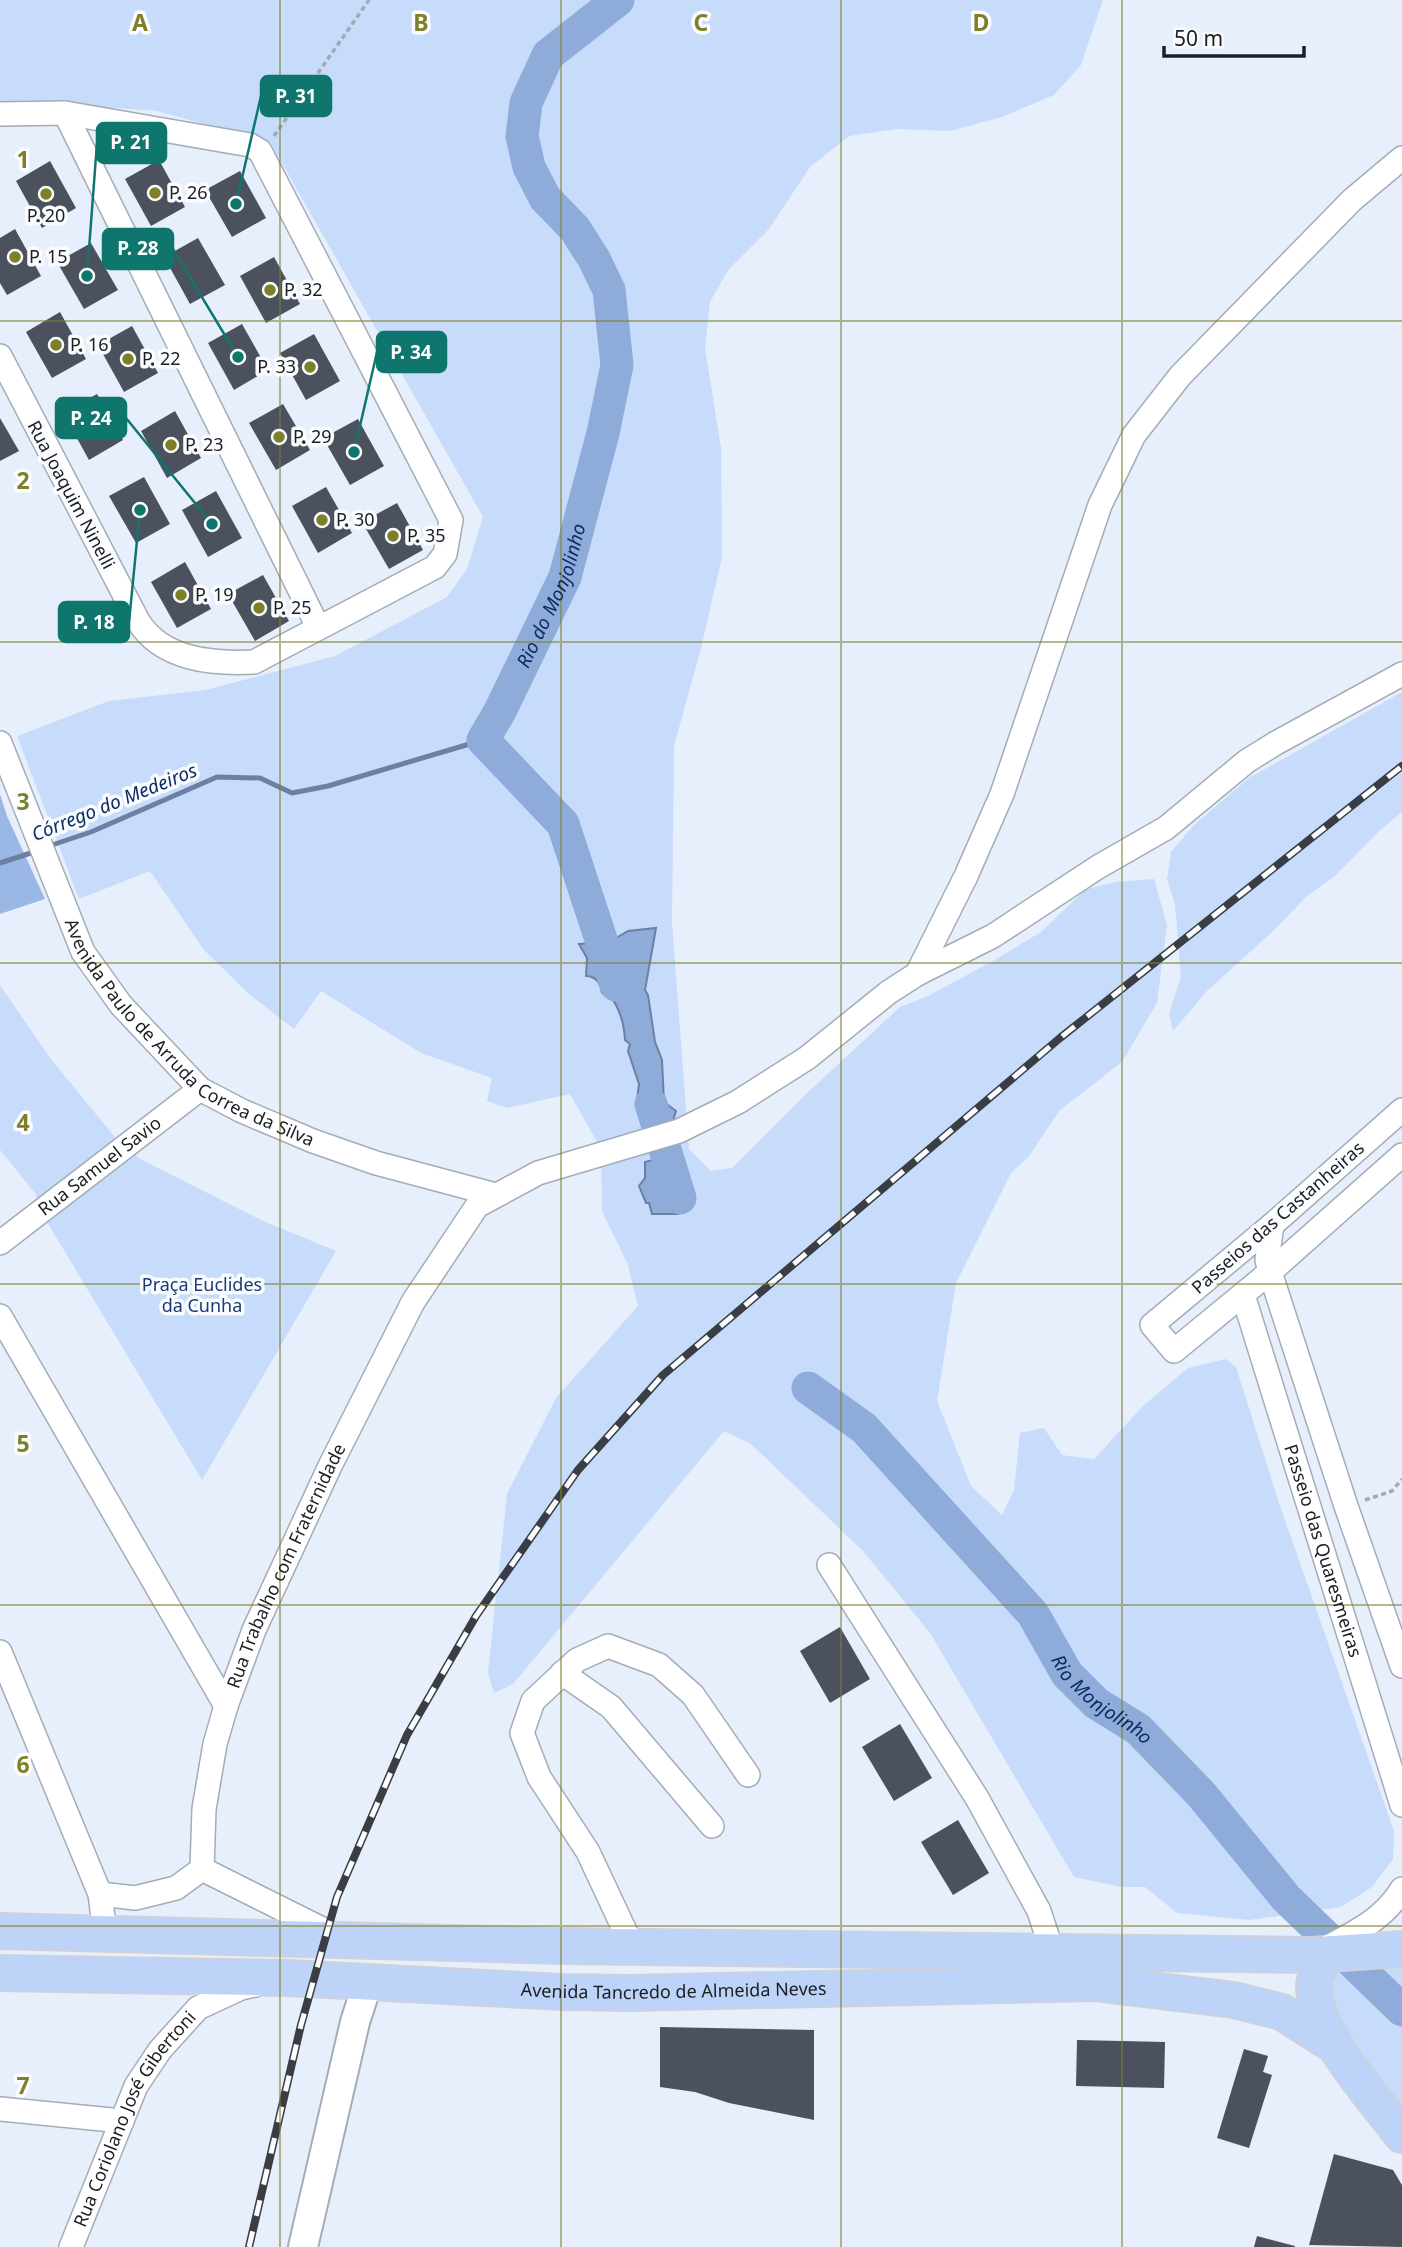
<svg xmlns="http://www.w3.org/2000/svg" width="1402" height="2247" font-family="'Noto Sans',sans-serif">
	<style>
		.green { fill: #c7dbfb }
		.forest { fill: #9bb7e6 }
		.water { fill: #8fabd9; stroke: #6c81a2; stroke-width: 2 }
		.lines { fill: none; stroke-linecap: round; stroke-linejoin: round }
		.stream { stroke: #6c81a2; stroke-width: 5 }
		.river { stroke: #8fabd9; stroke-width: 33 }
		.building { fill: #4c525d }
		.minor-casing { stroke: #a4acb8; stroke-width: 26 }
		.tertiary-casing { stroke: #a4acb8; stroke-width: 32 }
		.primary-casing { stroke: #d1d2d3; stroke-width: 38 }
		.path { stroke: #a2a9b3; stroke-width: 3.5; stroke-dasharray: 5 3.5; stroke-linecap: butt }
		.minor { stroke: #fff; stroke-width: 23 }
		.tertiary { stroke: #fff; stroke-width: 28 }
		.primary { stroke: #bdd3f7; stroke-width: 35 }
		.rail-casing { stroke: #3a3e44; stroke-width: 8 }
		.rail { stroke: #fafcfe; stroke-width: 5; stroke-dasharray: 16; stroke-linecap: butt }
		.grid { fill: none; stroke: #7e8029; stroke-width: 2; stroke-opacity: 0.55 }
		.poi-dot { fill: #7e8029; stroke: #fafcfe; stroke-width: 2.5 }
		.labels { text-anchor: middle; stroke-width: 7; stroke-linejoin: round; paint-order: stroke }
		.poi-label { font-size: 18px; fill: #1b1e22; stroke: #fafcfe; text-anchor: start }
		.street-label { font-size: 18px; fill: #1b1e22; stroke: #fafcfe }
		.park-label { font-size: 18px; fill: #1b3c74; stroke: #fafcfe }
		.water-label { font-size: 19px; font-style: italic; fill: #0b2b62; stroke: #fafcfe }
		.grid-label { font-size: 23px; text-anchor: middle; font-weight: bold; fill: #7e8029; stroke: #fafcfe; stroke-width: 7; stroke-linejoin: round; paint-order: stroke }
		.leader { fill: none; stroke: #0f766e; stroke-width: 2.5 }
		.callout-dot { fill: #0f766e; stroke: #fafcfe; stroke-width: 2.5 }
		.callout { fill: #0f766e; stroke: #0f766e; stroke-width: 2.5 }
		.callout-label { font-size: 19px; text-anchor: middle; font-weight: bold; fill: #fff }
	</style>
	<rect width="100%" height="100%" fill="#e7effc"/>
	<g class="green">
		<polygon points="0,0 1103,0 1081,65 1054,95 1002,117 950,131 897,129 849,136 810,167 769,229 728,270 710,302 705,348 721,448 722,557 701,648 674,746 672,922 689,1149 711,1171 732,1168 805,1095 900,1007 928,996 993,961 1041,932 1086,889 1116,882 1154,879 1167,925 1157,1003 1122,1062 1060,1110 1029,1156 1011,1173 956,1283 937,1401 971,1486 1002,1515 1014,1490 1020,1433 1044,1428 1062,1455 1094,1459 1143,1406 1188,1368 1226,1359 1236,1367 1280,1506 1394,1831 1393,1859 1372,1887 1341,1907 1250,1920 1177,1913 1145,1887 1122,1887 1074,1877 930,1633 863,1551 751,1444 724,1431 513,1684 494,1693 488,1673 507,1494 556,1398 638,1306 628,1265 602,1211 601,1149 570,1094 507,1108 487,1101 492,1078 421,1053 321,991 294,1029 250,995 204,950 150,871 79,899 17,736 109,701 206,690 335,656 447,597 467,569 483,517 270,142 157,111 48,103 0,104"/>
		<polygon points="1402,692 1402,812 1378,832 1336,875 1306,897 1272,932 1207,991 1173,1031 1169,1013 1181,977 1175,904 1167,879 1171,852 1195,824 1249,778"/>
		<polygon points="0,985 50,1058 114,1136 140,1159 261,1220 336,1251 202,1480 47,1222 35,1193 0,1150"/>
		<polygon points="1402,1949 1402,2135 1335,2046 1321,1964"/>
	</g>
	<polygon class="forest" points="0,794 7,816 45,899 0,914"/>
	<g class="water">
		<path d="M656 928 645 990 648 995 655 1042 662 1060 664 1102 676 1111 670 1129 652 1136 641 1117 643 1107 637 1100 639 1084 628 1051 630 1044 625 1040C624 1022 619 1006 608 993H602C601 984 596 976 586 976L587 958 579 944 611 941 628 931Z"/>
		<polygon points="661,1158 667,1173 681,1183 689,1201 678,1214 652,1214 649,1203 646,1203 639,1186 645,1178 645,1162"/>
	</g>
	<g class="lines">
		<g class="stream">
			<polyline points="46,847 91,832 217,777 260,778 292,793 328,786 483,740"/>
			<polyline points="0,863 37,851"/>
		</g>
		<g class="river">
			<path id="s1" d="M616 985 563 824 483 740 500 711 565 577 603 433 617 365 609 290 594 259 575 229 545 198 529 167 522 136 526 103 548 55 618 0"/>
			<polyline points="651,1104 680,1198"/>
			<path id="s2" d="M808 1388 864 1428 1033 1614 1067 1674 1096 1703 1138 1729 1201 1794 1286 1898 1402 2010"/>
		</g>
	</g>
	<g class="building">
		<polygon points="159,160 185,207 151,226 125,179"/>
		<polygon points="50,161 76,208 42,228 16,181"/>
		<polygon points="240,171 266,218 232,237 205,190"/>
		<polygon points="15,229 41,276 7,295 0,283 0,238"/>
		<polygon points="198,238 225,285 190,304 164,257"/>
		<polygon points="91,243 118,290 84,309 57,262"/>
		<polygon points="274,257 300,304 266,323 240,276"/>
		<polygon points="60,312 86,359 52,378 26,332"/>
		<polygon points="242,324 268,370 234,390 208,343"/>
		<polygon points="132,326 158,373 124,392 98,345"/>
		<polygon points="314,334 340,381 306,400 280,353"/>
		<polygon points="97,394 123,440 89,460 63,413"/>
		<polygon points="283,404 310,450 276,470 249,423"/>
		<polygon points="175,411 201,458 167,478 141,431"/>
		<polygon points="0,418 19,451 0,461"/>
		<polygon points="358,419 384,466 350,485 323,438"/>
		<polygon points="144,477 170,524 136,543 109,496"/>
		<polygon points="326,487 352,533 318,553 292,506"/>
		<polygon points="216,491 242,538 208,557 182,510"/>
		<polygon points="397,503 423,550 389,569 362,522"/>
		<polygon points="185,562 211,609 177,628 151,582"/>
		<polygon points="263,575 289,621 255,641 228,594"/>
		<polygon points="840,1627 870,1679 830,1703 800,1651"/>
		<polygon points="900,1724 932,1778 894,1801 862,1747"/>
		<polygon points="958,1820 989,1873 953,1895 921,1842"/>
		<polygon points="660,2027 814,2030 814,2120 729,2103 695,2092 660,2087"/>
		<polygon points="1077,2040 1165,2042 1164,2088 1076,2086"/>
		<polygon points="1244,2049 1268,2056 1263,2072 1272,2075 1249,2148 1217,2138"/>
		<polygon points="1334,2154 1393,2170 1402,2185 1402,2247 1309,2245"/>
		<polygon points="1257,2236 1295,2246 1295,2247 1254,2247"/>
	</g>
	<g class="lines">
		<defs>
			<g id="minor">
				<polyline points="65,113 318,627"/>
				<path d="M0 114 65 113 250 145 260 151 451 520 445 554 435 567 254 662C212 664 162 660 138 621L0 356"/>
				<path id="s3" d="M0 743 83 952 121 1005 200 1089 242 1111 313 1141 376 1163 496 1195"/>
				<polyline points="917,974 993,936 1098,867 1166,828 1247,761 1276,743 1402,674"/>
				<polyline points="1402,1110 1272,1225 1152,1325 1174,1351 1270,1272 1402,1155"/>
				<polyline points="1272,1225 1267,1260 1270,1272 1346,1506 1402,1666"/>
				<path id="s4" d="M0 1243 200 1089"/>
				<path id="s5" d="M1243 1295 1402 1805"/>
				<polyline points="0,1316 226,1706"/>
				<polyline points="829,1565 977,1798 1039,1911 1052,1951"/>
				<polyline points="0,1652 100,1894 105,1933"/>
				<polyline points="562,1673 611,1707 712,1826"/>
				<path id="s6" d="M202 1869 204 1809 215 1744 226 1706 254 1630 330 1466 413 1302 477 1206 538 1173 679 1131 738 1102 807 1058 889 992 917 974 966 876 1002 794 1100 505 1134 435 1180 376 1352 200 1402 158"/>
				<polyline points="202,1869 334,1935"/>
				<polyline points="100,1894 135,1898 176,1888 202,1869"/>
				<polyline points="632,1946 588,1852 539,1777 522,1733 533,1701 577,1660 608,1646 659,1665 693,1695 748,1775"/>
				<path d="M1326 1948C1356 1932 1384 1919 1402 1889"/>
				<polyline points="0,2109 122,2121"/>
				<path id="s7" d="M71 2247 136 2086 160 2050 198 2008 241 1988 255 1985"/>
			</g>
			<polyline id="tertiary" points="303,2247 355,2022 368,1982"/>
			<g id="primary">
				<polyline points="0,1931 564,1946 1312,1955 1402,1949"/>
				<path d="M1329 1954C1322 1963 1314 1975 1314 1988 1315 2034 1374 2098 1402 2135"/>
				<path id="s8" d="M0 1973 288 1978 562 1992 630 1993 1094 1983 1234 2000 1282 2012 1335 2046"/>
			</g>
		</defs>
		<use href="#minor" class="minor-casing"/>
		<use href="#tertiary" class="tertiary-casing"/>
		<use href="#primary" class="primary-casing"/>
		<g class="path">
			<polyline points="274,136 369,0"/>
			<polyline points="1365,1500 1392,1491 1402,1479"/>
		</g>
		<use href="#minor" class="minor"/>
		<use href="#tertiary" class="tertiary"/>
		<use href="#primary" class="primary"/>
		<defs>
			<polyline id="rail" points="249,2247 301,2025 337,1897 407,1735 476,1616 578,1470 663,1375 1060,1038 1402,766"/>
		</defs>
		<use href="#rail" class="rail-casing"/>
		<use href="#rail" class="rail"/>
	</g>
	<path class="grid" d="M280 0V2247M561 0V2247M841 0V2247M1122 0V2247M0 321H1402M0 642H1402M0 963H1402M0 1284H1402M0 1605H1402M0 1926H1402"/>
	<g class="poi-dot">
		<circle cx="155" cy="193" r="7"/>
		<circle cx="46" cy="194" r="7"/>
		<circle cx="15" cy="257" r="7"/>
		<circle cx="270" cy="290" r="7"/>
		<circle cx="56" cy="345" r="7"/>
		<circle cx="128" cy="359" r="7"/>
		<circle cx="310" cy="367" r="7"/>
		<circle cx="279" cy="437" r="7"/>
		<circle cx="171" cy="445" r="7"/>
		<circle cx="322" cy="520" r="7"/>
		<circle cx="393" cy="536" r="7"/>
		<circle cx="181" cy="595" r="7"/>
		<circle cx="259" cy="608" r="7"/>
	</g>
	<g class="labels">
		<g class="poi-label">
			<text x="169" y="199">P. 26</text>
			<text x="46" y="222" text-anchor="middle">P. 20</text>
			<text x="29" y="263">P. 15</text>
			<text x="284" y="296">P. 32</text>
			<text x="70" y="351">P. 16</text>
			<text x="142" y="365">P. 22</text>
			<text x="296" y="373" text-anchor="end">P. 33</text>
			<text x="293" y="443">P. 29</text>
			<text x="185" y="451">P. 23</text>
			<text x="336" y="526">P. 30</text>
			<text x="407" y="542">P. 35</text>
			<text x="195" y="601">P. 19</text>
			<text x="273" y="614">P. 25</text>
		</g>
		<g class="street-label">
			<text transform="translate(71 495) rotate(62)" y="6">Rua Joaquim Ninelli</text>
			<text dy="6" stroke="none"><textPath href="#s3" startOffset="360">Avenida Paulo de Arruda Correa da Silva</textPath></text>
			<text dy="6" stroke="none"><textPath href="#s4" startOffset="126">Rua Samuel Savio</textPath></text>
			<text transform="translate(1278 1218) rotate(-41)" y="6">Passeios das Castanheiras</text>
			<text dy="6" stroke="none"><textPath href="#s5" startOffset="268">Passeio das Quaresmeiras</textPath></text>
			<text dy="6" stroke="none"><textPath href="#s6" startOffset="318">Rua Trabalho com Fraternidade</textPath></text>
			<text dy="6" stroke="none"><textPath href="#s8" startOffset="674">Avenida Tancredo de Almeida Neves</textPath></text>
			<text dy="6" stroke="none"><textPath href="#s7" startOffset="144">Rua Coriolano José Gibertoni</textPath></text>
		</g>
		<g class="park-label">
			<text x="202" y="1291">Praça Euclides<tspan x="202" dy="21">da Cunha</tspan></text>
		</g>
		<g class="water-label">
			<text dy="7" stroke="none"><textPath href="#s1" startOffset="446">Rio do Monjolinho</textPath></text>
			<text transform="translate(114 802) rotate(-22)" y="7">Córrego do Medeiros</text>
			<text dy="7" stroke="none"><textPath href="#s2" startOffset="432">Rio Monjolinho</textPath></text>
		</g>
	</g>
	<g class="grid-label">
		<text x="140" y="31">A</text>
		<text x="421" y="31">B</text>
		<text x="701" y="31">C</text>
		<text x="981" y="31">D</text>
		<text x="23" y="168">1</text>
		<text x="23" y="489">2</text>
		<text x="23" y="810">3</text>
		<text x="23" y="1131">4</text>
		<text x="23" y="1452">5</text>
		<text x="23" y="1773">6</text>
		<text x="23" y="2094">7</text>
	</g>
	<path class="leader" d="M236 204L261 96M87 276L97 143M238 357L173 249M354 452L377 352M212 524L126 418M140 510L129 622"/>
	<g class="callout-dot">
		<circle cx="236" cy="204" r="7"/>
		<circle cx="87" cy="276" r="7"/>
		<circle cx="238" cy="357" r="7"/>
		<circle cx="354" cy="452" r="7"/>
		<circle cx="212" cy="524" r="7"/>
		<circle cx="140" cy="510" r="7"/>
	</g>
	<g class="callout">
		<rect x="261" y="76" width="70" height="40" rx="7"/>
		<rect x="97" y="123" width="69" height="40" rx="7"/>
		<rect x="103" y="229" width="70" height="40" rx="7"/>
		<rect x="377" y="332" width="69" height="40" rx="7"/>
		<rect x="56" y="398" width="70" height="40" rx="7"/>
		<rect x="59" y="602" width="70" height="40" rx="7"/>
	</g>
	<g class="callout-label">
		<text x="296" y="103">P. 31</text>
		<text x="131" y="149">P. 21</text>
		<text x="138" y="255">P. 28</text>
		<text x="411" y="359">P. 34</text>
		<text x="91" y="425">P. 24</text>
		<text x="94" y="629">P. 18</text>
	</g>
	<path d="M1164 46v10h140v-10" fill="none" stroke="#1b1e22" stroke-width="3.5"/>
	<text x="1174" y="46" font-size="21" fill="#1b1e22" stroke="#fafcfe" stroke-width="5" paint-order="stroke">50 m</text>
</svg>
